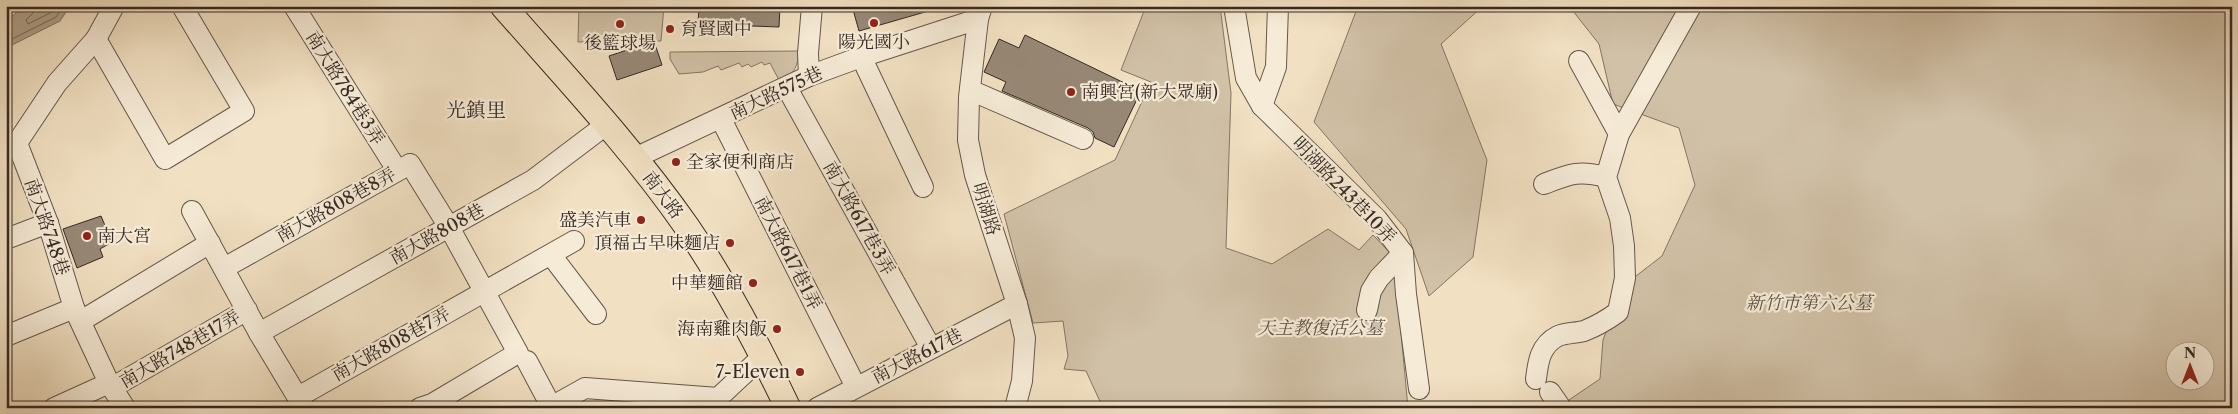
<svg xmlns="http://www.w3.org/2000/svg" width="2238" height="414" font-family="'Libre Caslon Text','Noto Serif TC',serif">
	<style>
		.green { fill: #d1c1a7; stroke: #847565; fill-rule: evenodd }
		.water { fill: #b1a28c; stroke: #807262 }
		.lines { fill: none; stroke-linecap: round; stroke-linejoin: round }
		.shore { stroke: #746658; stroke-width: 1 }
		.building { fill: #978876; stroke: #362923 }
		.minor-casing { stroke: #65574b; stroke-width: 22 }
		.major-casing { stroke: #362923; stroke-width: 27 }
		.minor { stroke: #f6ebd7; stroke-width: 20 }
		.major { stroke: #f1e0c2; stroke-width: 25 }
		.poi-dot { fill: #8f2418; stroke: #f6ebd7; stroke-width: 2 }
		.labels { text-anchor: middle; stroke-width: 4.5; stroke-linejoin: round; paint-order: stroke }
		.poi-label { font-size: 18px; fill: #362923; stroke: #f6ebd7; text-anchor: end }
		.street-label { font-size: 18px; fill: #362923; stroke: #f6ebd7 }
		.park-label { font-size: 18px; font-style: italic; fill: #5d4f44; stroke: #f6ebd7 }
		.quarter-label { font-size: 20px; fill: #362923; stroke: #f6ebd7 }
	</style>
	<rect width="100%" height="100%" fill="#f1e0c2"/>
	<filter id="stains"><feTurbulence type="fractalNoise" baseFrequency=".004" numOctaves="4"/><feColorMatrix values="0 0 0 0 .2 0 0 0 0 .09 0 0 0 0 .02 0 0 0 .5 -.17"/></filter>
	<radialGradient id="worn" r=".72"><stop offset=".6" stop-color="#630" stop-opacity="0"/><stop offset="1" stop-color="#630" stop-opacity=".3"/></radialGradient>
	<g class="green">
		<polygon points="579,6 664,6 661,41 578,42"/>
		<polygon points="1146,6 1220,6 1231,93 1226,248 1272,264 1328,229 1359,250 1373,235 1394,257 1408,408 1103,408 1086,371 1064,369 1068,356 1063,321 1033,323 1004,214 1115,160 1151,82 1121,70"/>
		<polygon points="1358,6 1483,6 1441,44 1487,160 1473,257 1429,296 1406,229 1314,122"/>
		<path d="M1569 6H2232V408H1557L1600 379 1603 340 1623 286 1662 256 1695 185 1679 128 1613 104 1599 44ZM2176 352H2206V382H2176Z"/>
		<path d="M799 51C798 66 794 75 780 82L770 63 764 65 762 62 751 67 748 64 742 67 739 63 721 70 718 66 703 72 679 74 670 59V52Z"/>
	</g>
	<polygon class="water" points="25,6 70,6 60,21 6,48 6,21"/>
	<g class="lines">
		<g class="shore">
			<polyline points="34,6 33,13 26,20 28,24 52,12 57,6"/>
			<polyline points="6,42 56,17 64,6"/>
		</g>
	</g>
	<g class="building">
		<polygon points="699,6 780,6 779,27 698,24"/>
		<polygon points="852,6 931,6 932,10 859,31"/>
		<polygon points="1025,35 1141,91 1114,147 1095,138 1093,132 1088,128 1002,91 1006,82 984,72 999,39 1019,48"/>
		<polygon points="654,41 662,65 617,80 609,56"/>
		<polygon points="101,216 112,242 100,249 103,257 77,268 63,229"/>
	</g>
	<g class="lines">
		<defs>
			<g id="minor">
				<polyline points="114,6 96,39 57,83 17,143 48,223 74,308 109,383 125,408"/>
				<polyline points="294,6 397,170"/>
				<polyline points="982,6 978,19 969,97 968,140 975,175 1017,304 1025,338 1022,381 1015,408"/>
				<polyline points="1234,6 1246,78 1262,106 1377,219 1403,253 1406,294 1419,389"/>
				<polyline points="96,39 165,159 244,111 182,6"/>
				<polyline points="1579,61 1619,134"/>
				<polyline points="866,67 923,187"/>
				<polyline points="809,76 808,53 812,6"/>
				<polyline points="787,88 931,348"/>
				<polyline points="970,90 1083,139"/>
				<polyline points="1262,106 1276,67 1278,6"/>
				<polyline points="721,119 856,387"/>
				<polyline points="635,158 809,76 861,57 978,19"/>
				<path d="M1544 184C1570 174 1578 170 1606 177"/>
				<polyline points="192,211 259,333 304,408"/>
				<polyline points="6,239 48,223"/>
				<polyline points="551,255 596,314"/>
				<polyline points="224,268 410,164 449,227 518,353 432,404 420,408"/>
				<polyline points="1367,310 1371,291 1379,278 1403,253"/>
				<polyline points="81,321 210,243"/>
				<polyline points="259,333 533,180 607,124"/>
				<polyline points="6,336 74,308"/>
				<polyline points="527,361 552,408"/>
				<path d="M1536 379C1538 362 1540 345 1558 336 1565 333 1576 333 1584 331 1597 326 1607 320 1618 312L1625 278 1624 246 1620 218 1606 177 1619 134 1691 6"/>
				<polyline points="113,387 247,310"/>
				<polyline points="1550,392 1561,408"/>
				<polyline points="298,397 574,241"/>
				<polyline points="551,407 585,388 718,398 763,356"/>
				<polyline points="54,408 109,383"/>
				<polyline points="817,408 1017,304"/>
			</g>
			<path id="major" d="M503 6C566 78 632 148 687 227 726 284 758 345 788 408"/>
		</defs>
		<use href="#minor" class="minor-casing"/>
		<use href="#major" class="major-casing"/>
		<use href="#minor" class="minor"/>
		<use href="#major" class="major"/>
	</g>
	<g class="poi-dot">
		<circle cx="874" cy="23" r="5"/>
		<circle cx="620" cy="24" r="5"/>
		<circle cx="670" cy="29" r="5"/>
		<circle cx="1071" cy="92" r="5"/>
		<circle cx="676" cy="162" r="5"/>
		<circle cx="641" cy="220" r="5"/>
		<circle cx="87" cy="236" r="5"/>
		<circle cx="730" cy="243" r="5"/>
		<circle cx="753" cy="283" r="5"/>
		<circle cx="777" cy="329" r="5"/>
		<circle cx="800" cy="372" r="5"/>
	</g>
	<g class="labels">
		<g class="poi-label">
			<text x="680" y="35" text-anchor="start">育賢國中</text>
			<text x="874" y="48" text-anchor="middle">陽光國小</text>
			<text x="620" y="49" text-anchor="middle">後籃球場</text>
			<text x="1081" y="98" text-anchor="start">南興宮(新大眾廟)</text>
			<text x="686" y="168" text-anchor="start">全家便利商店</text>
			<text x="631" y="226">盛美汽車</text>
			<text x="97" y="242" text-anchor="start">南大宮</text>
			<text x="720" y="249">頂福古早味麵店</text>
			<text x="743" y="289">中華麵館</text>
			<text x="767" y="335">海南雞肉飯</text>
			<text x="790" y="378">7-Eleven</text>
		</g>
		<g class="street-label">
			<text transform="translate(345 88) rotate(58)" y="6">南大路784巷3弄</text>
			<text transform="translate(776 93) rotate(-25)" y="6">南大路575巷</text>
			<text transform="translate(1344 190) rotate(46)" y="6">明湖路243巷10弄</text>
			<text transform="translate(663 195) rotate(53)" y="6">南大路</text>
			<text transform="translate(336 205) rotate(-29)" y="6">南大路808巷8弄</text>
			<text transform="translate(986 209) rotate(72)" y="6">明湖路</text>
			<text transform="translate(859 218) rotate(61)" y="6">南大路617巷3弄</text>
			<text transform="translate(47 227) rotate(71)" y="6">南大路748巷</text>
			<text transform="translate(437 234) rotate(-29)" y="6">南大路808巷</text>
			<text transform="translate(788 253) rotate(63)" y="6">南大路617巷1弄</text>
			<text transform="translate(391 344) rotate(-29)" y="6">南大路808巷7弄</text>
			<text transform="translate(180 349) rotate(-30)" y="6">南大路748巷17弄</text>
			<text transform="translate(917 356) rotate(-27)" y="6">南大路617巷</text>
		</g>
		<g class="park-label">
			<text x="1809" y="309">新竹市第六公墓</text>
			<text x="1320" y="334">天主教復活公墓</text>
		</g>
		<g class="quarter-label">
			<text x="476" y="117">光鎮里</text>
		</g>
	</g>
	<rect width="2238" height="414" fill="none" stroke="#f1e0c2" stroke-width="25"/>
	<rect x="8" y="8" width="2223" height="399" fill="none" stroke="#362923" stroke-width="2.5"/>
	<rect x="12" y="12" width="2213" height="389" fill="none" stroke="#362923"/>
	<g transform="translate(2190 366)"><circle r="24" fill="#f6ebd7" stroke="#a99d8f"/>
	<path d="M0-4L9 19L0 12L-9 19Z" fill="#8f2418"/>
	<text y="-8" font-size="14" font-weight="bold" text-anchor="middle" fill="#362923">N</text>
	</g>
	<rect width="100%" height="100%" filter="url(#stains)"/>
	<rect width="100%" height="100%" fill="url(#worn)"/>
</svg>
